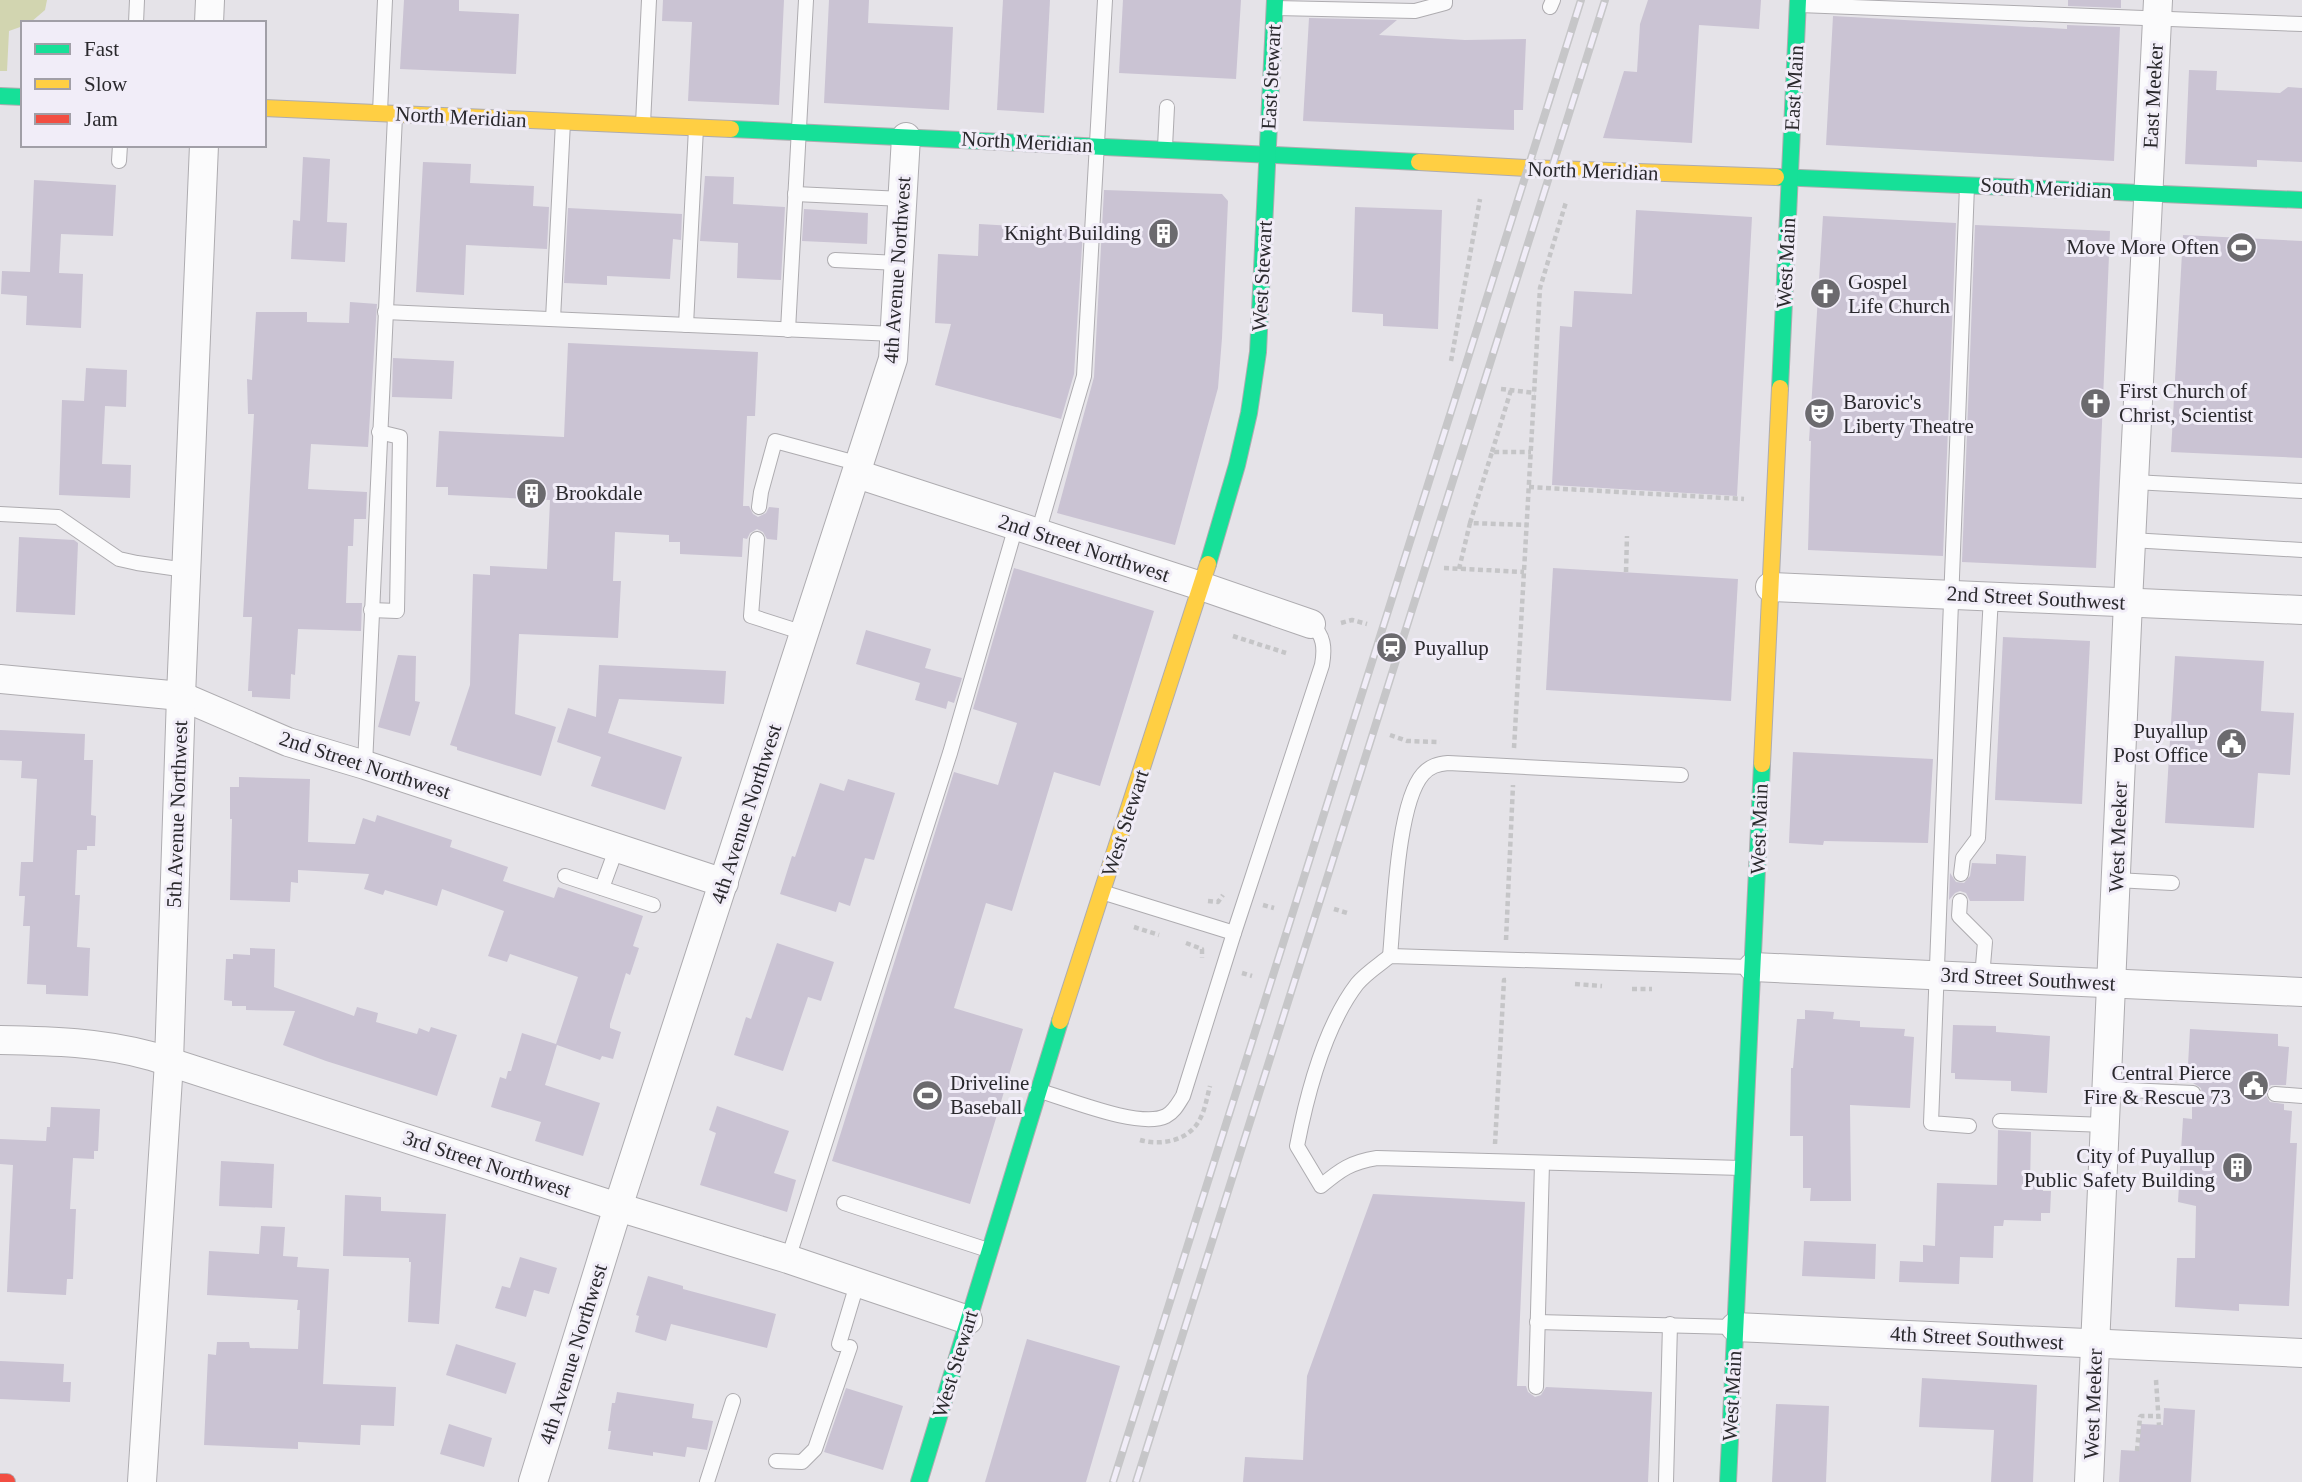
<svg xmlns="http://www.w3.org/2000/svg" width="2302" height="1482" font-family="Georgia,serif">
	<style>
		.green { fill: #d2d5b0 }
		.building { fill: #cac3d3 }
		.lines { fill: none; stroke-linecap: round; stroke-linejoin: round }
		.lane-casing { stroke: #aeacb0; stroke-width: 16 }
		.street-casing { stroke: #aeacb0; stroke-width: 30 }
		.fast-casing { stroke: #aeacb0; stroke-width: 18 }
		.slow-casing { stroke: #aeacb0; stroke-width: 18 }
		.jam-casing { stroke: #aeacb0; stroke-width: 18 }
		.path { stroke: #c5c5c7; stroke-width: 4.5; stroke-dasharray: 5 3.5; stroke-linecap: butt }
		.lane { stroke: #fbfbfc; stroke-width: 14 }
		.street { stroke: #fbfbfc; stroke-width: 28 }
		.fast { stroke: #16e098; stroke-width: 16 }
		.slow { stroke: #ffcf43; stroke-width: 16 }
		.jam { stroke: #f24e42; stroke-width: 16 }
		.rail-casing { stroke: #c6c6c8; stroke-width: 8 }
		.rail { stroke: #f1edf8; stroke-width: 5; stroke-dasharray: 16; stroke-linecap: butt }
		.labels { text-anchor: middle; stroke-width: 6; stroke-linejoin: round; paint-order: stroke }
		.street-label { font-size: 21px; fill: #2a292d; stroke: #f1edf8 }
		.poi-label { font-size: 21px; fill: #2a292d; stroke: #f1edf8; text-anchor: start }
	</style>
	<rect width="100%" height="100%" fill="#e5e3e8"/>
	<polygon class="green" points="0,0 47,0 45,10 31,22 23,23 23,26 9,31 7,71 0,71"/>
	<g class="building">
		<polygon points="404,0 459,0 459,11 519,14 516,74 400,69"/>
		<polygon points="663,0 784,0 779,105 688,101 692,22 662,21"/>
		<polygon points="829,0 869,0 868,23 953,27 949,110 824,103"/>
		<polygon points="1003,0 1050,0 1044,113 997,110"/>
		<polygon points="1123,0 1241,0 1236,79 1119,73"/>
		<polygon points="1648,0 1761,0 1759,29 1699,25 1692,143 1603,138 1624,71 1637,72 1640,24"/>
		<polygon points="2068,0 2121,0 2121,8 2068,6"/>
		<polygon points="1833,16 2067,29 2067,25 2120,27 2114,161 1826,145"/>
		<polygon points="1309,18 1397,20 1379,35 1465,40 1526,39 1523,110 1514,110 1514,130 1303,121"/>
		<polygon points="2189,70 2217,71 2216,90 2280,93 2288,87 2302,88 2302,162 2257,160 2257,167 2185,164"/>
		<polygon points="303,157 330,159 327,222 347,223 345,262 291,259 293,220 300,221"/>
		<polygon points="423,162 471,164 470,183 534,186 533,206 549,207 547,249 466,245 464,295 416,292"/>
		<polygon points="705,176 734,177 733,204 785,207 781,280 737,278 738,243 700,241"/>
		<polygon points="34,180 116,185 113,236 61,234 59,273 83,274 81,328 26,325 27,296 1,294 2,271 30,272"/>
		<polygon points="1104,190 1222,194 1228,201 1222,338 1218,388 1175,545 1057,513 1094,377"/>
		<polygon points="1355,207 1442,210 1438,329 1383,326 1383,314 1352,312"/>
		<polygon points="568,208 682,214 681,240 673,239 670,279 607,276 607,285 564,283"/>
		<polygon points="804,209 868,213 867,244 802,241"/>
		<polygon points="1636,210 1752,217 1737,496 1552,485 1560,326 1572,327 1574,291 1632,294"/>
		<polygon points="1823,216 1956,223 1943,556 1808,550 1811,441 1809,441"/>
		<polygon points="979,224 1083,230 1074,374 1061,419 935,385 951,324 935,323 938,254 978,256"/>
		<polygon points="1975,225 2110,231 2096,568 1962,562"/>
		<polygon points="2183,235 2302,241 2302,458 2171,452"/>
		<polygon points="350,302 377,304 368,447 311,444 308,489 367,492 366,519 354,519 353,546 348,546 346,603 362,603 361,631 298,629 295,675 291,674 290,699 252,697 252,691 248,691 252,617 243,617 254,414 248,414 247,379 252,380 256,312 307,312 307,322 349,323"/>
		<polygon points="568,343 758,352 755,416 747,416 743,506 749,506 753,514 758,517 766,513 769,507 779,508 777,540 767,539 763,532 757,529 750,533 747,539 743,538 742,557 680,554 680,542 669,542 669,535 615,532 613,581 621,581 618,638 519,634 515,714 556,727 541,776 457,750 457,747 450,745 470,685 473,574 490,575 490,566 547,569 550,500 448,495 448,487 436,487 439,431 564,437"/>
		<polygon points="393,358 454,361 452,399 392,397"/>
		<polygon points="86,368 127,370 126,407 105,406 102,464 131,465 130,498 59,495 62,400 84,401"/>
		<polygon points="19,537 74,540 78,543 75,615 16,612"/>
		<polygon points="1014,568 1154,611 1100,786 1054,772 1012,911 986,903 954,1008 1023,1029 970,1204 832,1161 954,772 998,785 1017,723 973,709"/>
		<polygon points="1553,568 1738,579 1731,701 1546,690"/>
		<polygon points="866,630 931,649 925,668 962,678 954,703 948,701 946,709 915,700 920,683 856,664"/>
		<polygon points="2003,637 2090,641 2082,804 1995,800"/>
		<polygon points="398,655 416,656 415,701 420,702 410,736 378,727"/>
		<polygon points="2175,656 2264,661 2261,711 2294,713 2290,775 2258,773 2254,828 2165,823"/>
		<polygon points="599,665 726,671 724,704 619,699 608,733 682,757 665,810 591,786 601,757 557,742 568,708 596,717"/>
		<polygon points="0,730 85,734 84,760 93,760 91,815 96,816 95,846 87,846 87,850 77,850 75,895 80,895 77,947 90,948 88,996 46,994 46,985 27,984 30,926 23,926 25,896 19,896 21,862 33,862 37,779 21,778 22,761 0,760"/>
		<polygon points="1793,752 1933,759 1928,843 1824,841 1823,845 1789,843"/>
		<polygon points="239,777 310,779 308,842 355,844 363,818 375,822 377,815 452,840 450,847 508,867 503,881 554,898 558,887 643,916 633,946 639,948 630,975 626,973 610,1024 610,1028 621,1032 613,1059 602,1056 600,1060 557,1045 545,1085 600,1103 583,1156 535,1141 541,1122 491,1107 500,1077 506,1079 508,1071 511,1071 522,1033 556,1044 578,977 510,954 507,962 488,956 504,911 442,889 437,906 385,890 383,895 364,889 369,874 298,870 298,883 291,882 290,902 230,900 232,819 230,819 230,787 239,787"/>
		<polygon points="848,779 895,793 874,860 865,858 850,906 839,902 836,912 780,894 792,856 795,857 820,783 844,791"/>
		<polygon points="1996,854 2026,856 2024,901 1970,901 1966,893 1960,891 1955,893 1949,900 1950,873 1956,882 1964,883 1970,876 1972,863 1996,864"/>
		<polygon points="777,943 834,962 821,1001 808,997 783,1071 734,1055 746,1017 751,1019"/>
		<polygon points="250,948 275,949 274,987 354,1016 357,1007 378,1013 376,1022 417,1034 419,1028 429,1032 431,1027 457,1035 437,1096 326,1061 283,1045 295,1011 246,1010 246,1006 232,1006 232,1001 224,1000 226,959 233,959 233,954 250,955"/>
		<polygon points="1805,1010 1834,1012 1833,1019 1860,1021 1860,1027 1905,1029 1904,1036 1914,1037 1910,1108 1850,1105 1851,1201 1810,1201 1811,1188 1803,1188 1803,1136 1790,1136 1791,1068 1793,1068 1797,1019 1805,1019"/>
		<polygon points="1953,1025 1996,1026 1996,1032 2050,1036 2047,1093 2011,1091 2011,1081 1955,1079 1955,1073 1951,1073"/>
		<polygon points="2190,1029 2278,1034 2278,1046 2289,1047 2286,1085 2271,1085 2267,1088 2265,1094 2270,1102 2284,1104 2284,1110 2292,1111 2290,1143 2297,1143 2289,1306 2239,1304 2239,1311 2175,1307 2177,1258 2195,1258 2196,1206 2178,1202 2183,1118 2192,1119 2192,1103 2198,1101 2202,1094 2201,1088 2193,1083 2194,1066 2188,1065"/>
		<polygon points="717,1106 789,1131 774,1173 796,1180 787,1212 700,1185 716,1133 709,1130"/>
		<polygon points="51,1107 100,1109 98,1151 94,1151 94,1159 73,1158 70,1209 76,1209 73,1279 67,1279 66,1295 7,1292 13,1165 0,1164 0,1139 46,1141 47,1127 50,1127"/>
		<polygon points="1998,1130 2031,1132 2030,1186 2043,1186 2043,1191 2051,1191 2050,1213 2041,1213 2041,1221 2004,1220 2003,1226 1994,1226 1993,1258 1960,1257 1959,1284 1899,1282 1900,1261 1923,1262 1923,1245 1935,1246 1937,1183 1997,1185"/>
		<polygon points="221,1161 274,1164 272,1208 219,1206"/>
		<polygon points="1373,1194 1525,1202 1517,1386 1526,1386 1528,1392 1535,1397 1541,1395 1546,1387 1652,1392 1648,1482 1243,1482 1245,1457 1303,1460 1307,1376"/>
		<polygon points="345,1195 381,1197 381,1211 446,1214 439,1324 408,1322 411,1262 409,1262 409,1258 343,1256"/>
		<polygon points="261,1226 285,1227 283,1256 298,1257 297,1267 329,1269 323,1384 396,1387 394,1426 361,1425 360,1445 298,1442 298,1449 204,1445 208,1354 216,1355 217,1342 249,1342 250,1348 298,1349 300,1310 297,1310 298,1300 207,1295 209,1251 259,1254"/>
		<polygon points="1804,1241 1876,1244 1875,1279 1802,1276"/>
		<polygon points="520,1257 557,1268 549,1294 534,1290 526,1317 495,1308 502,1286 510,1288"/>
		<polygon points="648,1276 683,1286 683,1289 776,1314 767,1348 671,1324 666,1341 635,1332 639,1316 636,1315"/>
		<polygon points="1027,1339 1120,1366 1086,1482 985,1482"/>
		<polygon points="456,1344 516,1363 506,1394 446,1375"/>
		<polygon points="0,1361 64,1364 63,1382 71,1382 70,1402 0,1399"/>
		<polygon points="1922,1378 2037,1385 2033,1482 1991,1482 1994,1430 1919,1427"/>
		<polygon points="846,1388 903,1406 883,1470 824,1452"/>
		<polygon points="617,1392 694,1404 692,1418 713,1421 707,1450 687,1447 685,1457 653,1452 653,1456 608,1449 611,1431 608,1431 612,1403 615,1403"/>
		<polygon points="1776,1404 1829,1406 1826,1482 1772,1482"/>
		<polygon points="2164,1408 2195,1410 2191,1482 2119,1482 2121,1450 2139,1451 2141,1424 2163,1425"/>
		<polygon points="449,1424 492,1438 484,1467 440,1454"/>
	</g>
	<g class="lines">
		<defs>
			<g id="lane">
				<polyline points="1799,5 2302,24"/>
				<polyline points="1550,7 1553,0"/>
				<polyline points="1275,8 1415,11 1445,3 1445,0"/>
				<polyline points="136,23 137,0"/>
				<polyline points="380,112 385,0"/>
				<polyline points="643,124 649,0"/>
				<polyline points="1165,147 1167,107"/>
				<polyline points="119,161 120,145"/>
				<polyline points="1967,186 1931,1123 1969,1126"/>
				<polyline points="795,194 903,199"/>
				<polyline points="835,260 899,263"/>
				<polyline points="385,312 895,334"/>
				<polyline points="553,319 563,122"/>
				<polyline points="686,325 696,128"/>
				<polyline points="788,330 806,0"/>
				<polyline points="2134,482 2302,491"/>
				<polyline points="759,507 761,492 775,441 860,464"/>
				<polyline points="0,514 58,517 119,559 137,563 186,570"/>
				<polyline points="1038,533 1084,376 1105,0"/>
				<polyline points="757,539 751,616 804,633"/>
				<polyline points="2131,540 2302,550"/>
				<polyline points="371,610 397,611 400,437 379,432"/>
				<polyline points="365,765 395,116"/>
				<polyline points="1961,874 1963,858 1978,838 1991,596"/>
				<polyline points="565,876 653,905"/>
				<polyline points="2116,880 2172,883"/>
				<polyline points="602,888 617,847"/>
				<polyline points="1105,893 1234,933"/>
				<polyline points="1960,901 1959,916 1985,942 1982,977"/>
				<path d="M1390 956C1394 914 1397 803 1423 774 1430 766 1438 764 1448 763L1681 775"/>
				<polyline points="2107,1089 2193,1093"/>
				<path d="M1040 1091C1068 1099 1140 1129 1166 1116 1174 1112 1178 1104 1183 1096L1234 933 1322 665C1325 648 1324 635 1311 624"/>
				<polyline points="2275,1094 2302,1096"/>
				<polyline points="2000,1121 2106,1125"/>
				<path d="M1742 1168 1377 1158C1351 1162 1340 1170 1321 1186L1297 1146C1307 1094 1325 1026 1357 984 1366 973 1379 965 1390 956L1750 967"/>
				<polyline points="844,1203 988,1250"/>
				<polyline points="788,1259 950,753 1016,526"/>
				<polyline points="1537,1322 1734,1327"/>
				<polyline points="839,1344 857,1284"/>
				<polyline points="1536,1387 1542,1163"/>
				<polyline points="776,1461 802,1462 815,1449 850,1347"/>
				<polyline points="707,1482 733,1401"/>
				<polyline points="1666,1482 1670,1324"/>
			</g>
			<g id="street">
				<polyline points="209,23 210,0"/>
				<polyline points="857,474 1201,586 1311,624"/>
				<polyline points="1770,587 2302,610"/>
				<polyline points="0,679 181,696 288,742 365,765 724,883"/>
				<polyline points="1753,967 2302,992"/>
				<path d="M0 1040C52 1041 101 1042 151 1056L618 1207 788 1259 968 1320"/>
				<polyline points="1735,1327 2302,1353"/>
				<polyline points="142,1482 169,1062 181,696 204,145"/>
				<polyline points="533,1482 618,1207 893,359 906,137"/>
				<polyline points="2089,1482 2128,602 2158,0"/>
			</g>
			<g id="fast">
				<polyline points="0,96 23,97"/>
				<polyline points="731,129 1419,162"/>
				<polyline points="1776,177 2302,200"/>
				<polyline points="1780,388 1798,0"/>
				<polyline points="1208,564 1237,465 1249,413 1258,352 1275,0"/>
				<polyline points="919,1482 1060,1021"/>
				<polyline points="1728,1482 1762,764"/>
			</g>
			<g id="slow">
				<polyline points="264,108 731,129"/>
				<polyline points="1419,162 1527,168 1776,177"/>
				<polyline points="1762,764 1780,388"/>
				<polyline points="1060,1021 1208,564"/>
			</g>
			<polyline id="jam" points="0,1482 7,1482"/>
		</defs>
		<use href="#lane" class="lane-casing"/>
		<use href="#street" class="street-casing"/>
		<use href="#fast" class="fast-casing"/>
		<use href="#slow" class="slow-casing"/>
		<use href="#jam" class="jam-casing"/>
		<g class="path">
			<polyline points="1451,361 1480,199"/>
			<polyline points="1501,389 1535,393"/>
			<polyline points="1492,452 1511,390"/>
			<polyline points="1529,487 1744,499"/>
			<polyline points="1470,523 1492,452 1531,452"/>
			<polyline points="1444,568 1524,572"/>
			<polyline points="1459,569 1470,523 1527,525"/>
			<polyline points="1626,572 1627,536"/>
			<polyline points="1341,623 1352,620 1367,624"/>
			<polyline points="1233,636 1286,653"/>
			<polyline points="1390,735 1407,741 1440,742"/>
			<polyline points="1514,748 1540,288 1566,202"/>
			<polyline points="1208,901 1218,902 1223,895"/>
			<polyline points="1263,905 1274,908"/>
			<polyline points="1334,909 1347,913"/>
			<polyline points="1134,927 1159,935"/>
			<polyline points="1506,940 1513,785"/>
			<polyline points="1186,943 1202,949 1202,958"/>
			<polyline points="1242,973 1252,976"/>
			<polyline points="1575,984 1602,986"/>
			<polyline points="1632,989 1652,989"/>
			<path d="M1140 1140C1161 1146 1189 1141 1200 1119 1205 1110 1207 1097 1210 1086"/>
			<polyline points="1495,1144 1504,980 1506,980"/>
			<polyline points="2156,1380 2159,1425"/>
			<polyline points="2137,1451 2140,1417 2141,1416 2159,1416"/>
		</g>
		<use href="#lane" class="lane"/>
		<use href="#street" class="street"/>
		<use href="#fast" class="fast"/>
		<use href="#slow" class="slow"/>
		<use href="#jam" class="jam"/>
		<defs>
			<g id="rail">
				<polyline points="1113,1482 1581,0"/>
				<polyline points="1136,1482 1605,0"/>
			</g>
		</defs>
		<use href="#rail" class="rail-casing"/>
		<use href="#rail" class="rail"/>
	</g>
	<defs>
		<symbol id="building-disc" viewBox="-11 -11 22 22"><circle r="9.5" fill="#6b6a6e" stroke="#f1edf8"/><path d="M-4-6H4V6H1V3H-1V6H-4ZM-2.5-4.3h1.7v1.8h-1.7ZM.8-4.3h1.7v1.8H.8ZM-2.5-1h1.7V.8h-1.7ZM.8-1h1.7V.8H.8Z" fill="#fff"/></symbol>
		<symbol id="stadium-disc" viewBox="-11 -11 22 22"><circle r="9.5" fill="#6b6a6e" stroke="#f1edf8"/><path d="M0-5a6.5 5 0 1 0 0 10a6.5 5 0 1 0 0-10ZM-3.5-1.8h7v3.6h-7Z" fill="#fff"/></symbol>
		<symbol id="church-disc" viewBox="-11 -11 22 22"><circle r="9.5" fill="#6b6a6e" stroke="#f1edf8"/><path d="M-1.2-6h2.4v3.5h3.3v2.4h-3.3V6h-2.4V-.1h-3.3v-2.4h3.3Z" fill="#fff"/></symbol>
		<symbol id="theatre-disc" viewBox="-11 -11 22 22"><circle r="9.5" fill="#6b6a6e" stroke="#f1edf8"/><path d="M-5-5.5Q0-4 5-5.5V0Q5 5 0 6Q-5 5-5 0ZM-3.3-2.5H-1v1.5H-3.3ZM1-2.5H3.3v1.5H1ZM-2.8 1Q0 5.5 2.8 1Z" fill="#fff"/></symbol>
		<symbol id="station-disc" viewBox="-11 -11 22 22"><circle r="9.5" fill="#6b6a6e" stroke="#f1edf8"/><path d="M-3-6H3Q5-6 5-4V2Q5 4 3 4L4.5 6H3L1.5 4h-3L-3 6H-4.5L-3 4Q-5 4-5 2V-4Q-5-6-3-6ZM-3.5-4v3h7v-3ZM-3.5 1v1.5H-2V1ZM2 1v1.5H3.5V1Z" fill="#fff"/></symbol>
		<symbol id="civic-disc" viewBox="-11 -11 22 22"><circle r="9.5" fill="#6b6a6e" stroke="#f1edf8"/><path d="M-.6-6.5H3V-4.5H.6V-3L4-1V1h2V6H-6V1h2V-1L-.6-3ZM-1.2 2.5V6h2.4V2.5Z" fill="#fff"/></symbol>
	</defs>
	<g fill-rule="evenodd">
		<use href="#building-disc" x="1146" y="216" width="35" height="35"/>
		<use href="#stadium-disc" x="2224" y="230" width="35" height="35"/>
		<use href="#church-disc" x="1808" y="276" width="35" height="35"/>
		<use href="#church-disc" x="2078" y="386" width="35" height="35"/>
		<use href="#theatre-disc" x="1802" y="396" width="35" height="35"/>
		<use href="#building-disc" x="514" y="476" width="35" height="35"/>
		<use href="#station-disc" x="1374" y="630" width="35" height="35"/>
		<use href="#civic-disc" x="2214" y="726" width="35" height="35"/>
		<use href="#civic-disc" x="2236" y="1068" width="35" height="35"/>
		<use href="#stadium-disc" x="910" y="1078" width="35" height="35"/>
		<use href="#building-disc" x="2220" y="1150" width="35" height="35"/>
	</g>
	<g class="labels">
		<g class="street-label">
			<text transform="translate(1271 77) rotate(-87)" y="7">East Stewart</text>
			<text transform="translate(1794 88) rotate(-87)" y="7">East Main</text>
			<text transform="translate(2153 96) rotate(-87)" y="7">East Meeker</text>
			<text transform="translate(461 117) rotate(3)" y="7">North Meridian</text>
			<text transform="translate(1027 142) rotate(3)" y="7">North Meridian</text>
			<text transform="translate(1593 171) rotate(2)" y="7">North Meridian</text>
			<text transform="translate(2046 188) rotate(3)" y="7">South Meridian</text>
			<text transform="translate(1786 263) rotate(-87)" y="7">West Main</text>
			<text transform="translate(897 270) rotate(-86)" y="7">4th Avenue Northwest</text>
			<text transform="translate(1262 276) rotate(-87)" y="7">West Stewart</text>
			<text transform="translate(1084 548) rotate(18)" y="7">2nd Street Northwest</text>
			<text transform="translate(2036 598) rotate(3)" y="7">2nd Street Southwest</text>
			<text transform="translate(365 765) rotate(18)" y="7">2nd Street Northwest</text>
			<text transform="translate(177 814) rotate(-88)" y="7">5th Avenue Northwest</text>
			<text transform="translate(746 814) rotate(-72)" y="7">4th Avenue Northwest</text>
			<text transform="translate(1125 823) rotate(-72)" y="7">West Stewart</text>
			<text transform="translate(1759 829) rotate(-88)" y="7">West Main</text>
			<text transform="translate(2118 837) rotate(-88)" y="7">West Meeker</text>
			<text transform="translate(2028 979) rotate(3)" y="7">3rd Street Southwest</text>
			<text transform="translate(487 1164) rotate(18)" y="7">3rd Street Northwest</text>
			<text transform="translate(1977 1338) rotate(3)" y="7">4th Street Southwest</text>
			<text transform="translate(573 1354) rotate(-73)" y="7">4th Avenue Northwest</text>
			<text transform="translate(955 1364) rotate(-73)" y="7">West Stewart</text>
			<text transform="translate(1732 1396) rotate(-87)" y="7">West Main</text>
			<text transform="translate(2093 1404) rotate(-88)" y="7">West Meeker</text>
		</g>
		<g class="poi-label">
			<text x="1141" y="240" text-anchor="end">Knight Building</text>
			<text x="2219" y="254" text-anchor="end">Move More Often</text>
			<text x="1848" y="289">Gospel<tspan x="1848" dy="24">Life Church</tspan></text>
			<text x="2119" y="398">First Church of<tspan x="2119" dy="24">Christ, Scientist</tspan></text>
			<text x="1843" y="409">Barovic's<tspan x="1843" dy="24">Liberty Theatre</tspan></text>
			<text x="555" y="500">Brookdale</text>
			<text x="1414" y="655">Puyallup</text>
			<text x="2208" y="738" text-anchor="end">Puyallup<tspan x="2208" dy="24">Post Office</tspan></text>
			<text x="2231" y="1080" text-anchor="end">Central Pierce<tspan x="2231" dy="24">Fire &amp; Rescue 73</tspan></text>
			<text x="950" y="1090">Driveline<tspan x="950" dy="24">Baseball</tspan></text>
			<text x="2215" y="1163" text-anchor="end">City of Puyallup<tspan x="2215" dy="24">Public Safety Building</tspan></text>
		</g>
	</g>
	<rect x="21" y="21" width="245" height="126" fill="#f1edf8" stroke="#a19fa7" stroke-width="2"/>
	<rect x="35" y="44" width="35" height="10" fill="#16e098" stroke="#a19fa7" stroke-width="2"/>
	<text x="84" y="56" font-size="21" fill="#2a292d">Fast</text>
	<rect x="35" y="79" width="35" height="10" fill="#ffcf43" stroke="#a19fa7" stroke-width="2"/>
	<text x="84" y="91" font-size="21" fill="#2a292d">Slow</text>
	<rect x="35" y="114" width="35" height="10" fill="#f24e42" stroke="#a19fa7" stroke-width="2"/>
	<text x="84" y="126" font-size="21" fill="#2a292d">Jam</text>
</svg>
